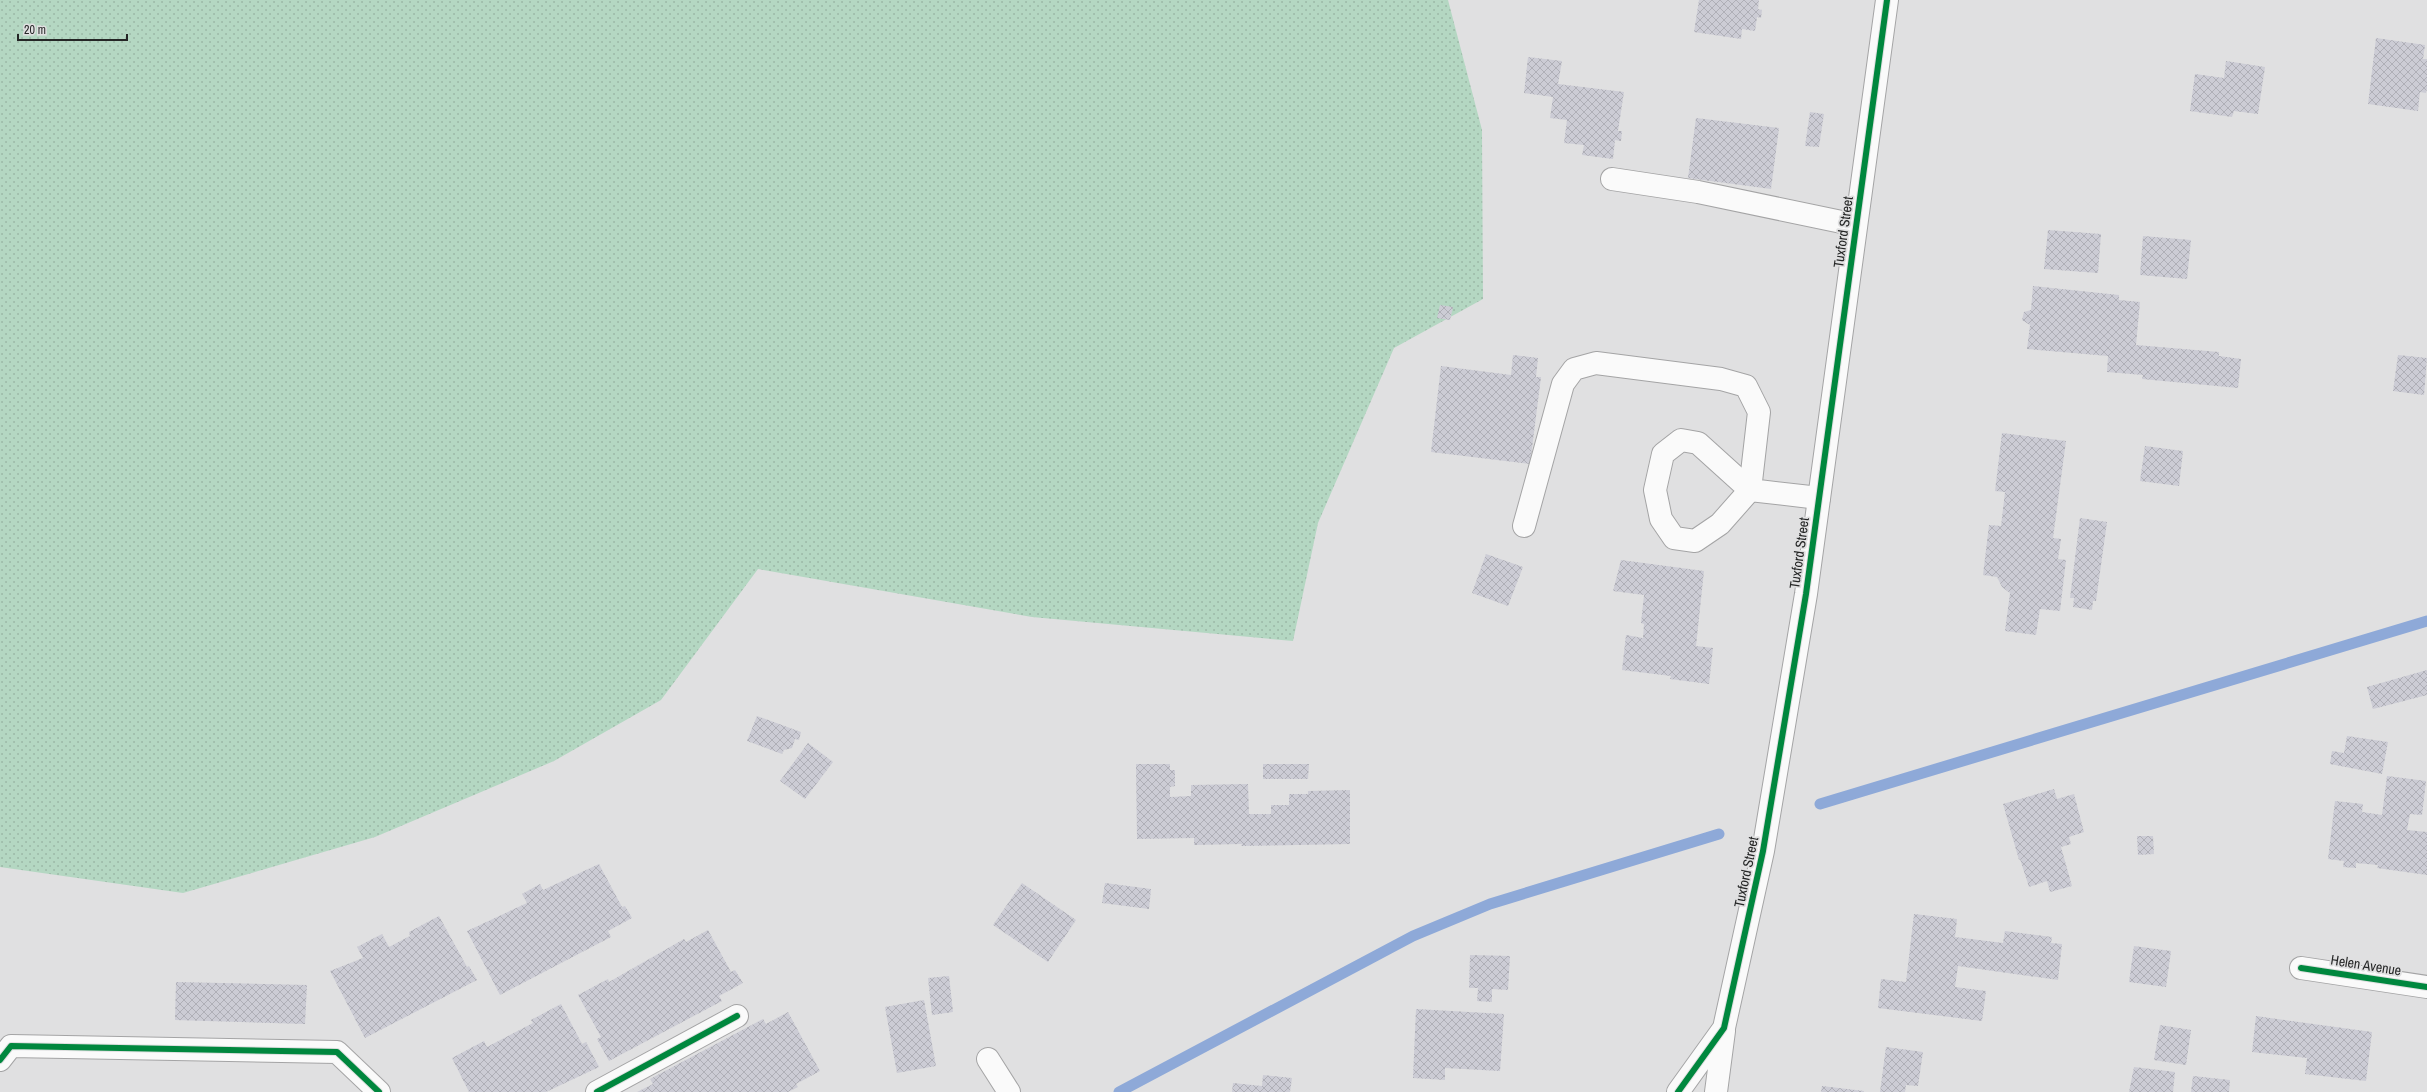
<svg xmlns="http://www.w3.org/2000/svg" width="2427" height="1092" font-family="'Archivo Narrow',sans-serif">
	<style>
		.grass { fill: url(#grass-dots) }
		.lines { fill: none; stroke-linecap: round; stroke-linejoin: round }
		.stream { stroke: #8ea9d8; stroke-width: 11 }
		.building { fill: url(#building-cross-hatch) }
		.minor-casing { stroke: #a4a4a5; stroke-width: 24 }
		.minor { stroke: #fafafa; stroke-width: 22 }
		.cycleway-casing { stroke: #e0e0e1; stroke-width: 8 }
		.cycleway { stroke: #00873e; stroke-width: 6 }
		.labels { text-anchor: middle; stroke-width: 3.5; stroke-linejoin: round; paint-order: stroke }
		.street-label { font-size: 14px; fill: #252626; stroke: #e0e0e1 }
	</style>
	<defs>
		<pattern id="grass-dots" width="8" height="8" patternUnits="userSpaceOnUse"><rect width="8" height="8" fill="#b4d7c2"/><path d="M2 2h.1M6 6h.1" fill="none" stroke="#9bb8a7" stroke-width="1.8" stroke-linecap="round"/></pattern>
		<pattern id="building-cross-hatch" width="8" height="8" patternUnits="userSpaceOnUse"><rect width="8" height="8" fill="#ccccd5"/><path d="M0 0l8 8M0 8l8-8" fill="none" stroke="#afafb7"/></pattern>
	</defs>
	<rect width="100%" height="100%" fill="#e0e0e1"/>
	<polygon class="grass" points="0,0 1448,0 1482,130 1483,299 1394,348 1318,523 1293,641 1032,617 758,569 661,700 554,761 375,837 183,893 0,867"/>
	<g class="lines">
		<g class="stream">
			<polyline points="1820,804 2427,621"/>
			<polyline points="1119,1092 1413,936 1490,904 1719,834"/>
		</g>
	</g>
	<g class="building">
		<polygon points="1699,0 1759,0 1758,9 1762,10 1761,18 1757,17 1755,31 1742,29 1741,39 1694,32"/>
		<polygon points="2376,38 2425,45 2423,59 2427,59 2427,89 2426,93 2420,92 2418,111 2368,104"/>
		<polygon points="1528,57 1562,61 1558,84 1624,92 1618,131 1622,131 1621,141 1615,140 1613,159 1582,155 1584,145 1564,143 1567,120 1550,118 1553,97 1524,93"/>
		<polygon points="2226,61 2265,67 2258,114 2234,111 2232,117 2190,111 2195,74 2224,78"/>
		<polygon points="1810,112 1824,114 1819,147 1805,146"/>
		<polygon points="1696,118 1779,128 1771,189 1688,178"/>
		<polygon points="2048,230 2101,234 2098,273 2044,269"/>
		<polygon points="2143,236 2191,240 2187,279 2140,275"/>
		<polygon points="2033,286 2119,295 2119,300 2140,302 2136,345 2219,352 2219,356 2241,359 2238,388 2142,379 2143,375 2107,372 2108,356 2027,349 2030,325 2022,320 2024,312 2031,310"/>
		<polygon points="1440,305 1453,307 1450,320 1437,318"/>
		<polygon points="1513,355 1538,358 1536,377 1541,377 1530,464 1431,452 1441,366 1511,375"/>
		<polygon points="2398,355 2427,358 2424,395 2393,391"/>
		<polygon points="2002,433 2066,441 2053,538 2061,539 2058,559 2066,560 2060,611 2040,609 2036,635 2005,631 2010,593 2002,587 1997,577 1983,575 1989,525 2001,526 2005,492 1995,491"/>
		<polygon points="2145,446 2183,451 2179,486 2140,481"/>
		<polygon points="2080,518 2107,522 2096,601 2093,601 2092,610 2073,607 2074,598 2070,598"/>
		<polygon points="1486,554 1523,567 1508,606 1472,593"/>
		<polygon points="1621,560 1704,571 1696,646 1713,648 1709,684 1670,679 1671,676 1622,670 1626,635 1643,638 1644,624 1641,623 1644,595 1613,591"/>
		<polygon points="2427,670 2427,695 2373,709 2367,687"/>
		<polygon points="757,716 801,732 799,740 795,739 792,748 784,750 782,754 747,741"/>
		<polygon points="2347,736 2388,742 2382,774 2330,764 2332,751 2344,753"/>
		<polygon points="808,743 833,762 805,799 780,781"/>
		<polygon points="1136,764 1170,764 1170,770 1175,770 1175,786 1170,787 1170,797 1191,796 1191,785 1248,784 1249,814 1271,814 1271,805 1289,805 1289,794 1308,794 1308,791 1350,790 1350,844 1241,846 1242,844 1194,845 1194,838 1137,839"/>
		<polygon points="1263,764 1309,764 1308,779 1263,779"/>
		<polygon points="2387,776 2426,781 2422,815 2410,814 2407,830 2427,832 2427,875 2377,868 2378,865 2356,863 2356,868 2343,867 2344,861 2328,859 2335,801 2363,804 2362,812 2382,815"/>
		<polygon points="2054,789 2057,799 2074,794 2084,832 2069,837 2071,844 2061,847 2072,886 2050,892 2047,881 2029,887 2020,859 2019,860 2003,804"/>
		<polygon points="2137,836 2153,836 2154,854 2138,855"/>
		<polygon points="599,864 622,907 625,906 632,918 608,931 611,937 500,995 467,931 527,903 522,894 540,884 543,890"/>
		<polygon points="1022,883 1076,920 1048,962 993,925"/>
		<polygon points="1105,883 1151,889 1149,909 1102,903"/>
		<polygon points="1914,914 1957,919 1955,937 2003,943 2005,931 2052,937 2051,943 2062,944 2058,980 1958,966 1955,987 1986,991 1982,1021 1878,1008 1881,979 1906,982"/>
		<polygon points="439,916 467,967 469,966 477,980 365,1038 330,971 363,958 357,947 382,934 389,947 410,936 409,932"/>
		<polygon points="708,930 731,972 735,970 743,983 719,996 722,1001 609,1061 597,1039 601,1037 578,995 608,979 609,982 684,939 686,942"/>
		<polygon points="2134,946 2171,951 2166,987 2129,982"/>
		<polygon points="1470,955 1510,956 1508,990 1492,989 1492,1002 1477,1001 1478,988 1469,988"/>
		<polygon points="949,976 953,1012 932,1015 928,978"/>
		<polygon points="176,982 307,985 305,1024 175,1020"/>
		<polygon points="924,1000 936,1066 897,1073 885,1007"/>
		<polygon points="561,1004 582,1044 586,1042 599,1067 546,1092 469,1092 452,1058 484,1041 487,1047 533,1023 531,1020"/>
		<polygon points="1416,1009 1504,1014 1500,1071 1445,1068 1445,1080 1413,1078"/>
		<polygon points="788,1012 820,1071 796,1084 798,1087 788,1092 637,1092 653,1084 650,1079 763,1019 766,1024"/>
		<polygon points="2256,1016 2372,1032 2366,1081 2305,1074 2307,1058 2252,1052"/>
		<polygon points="2160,1025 2191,1030 2186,1065 2154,1060"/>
		<polygon points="1886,1047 1923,1052 1918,1086 1906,1085 1905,1092 1880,1092"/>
		<polygon points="2134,1067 2175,1072 2173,1092 2129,1092"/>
		<polygon points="1263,1075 1292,1078 1290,1092 1232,1092 1233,1083 1262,1086"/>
		<polygon points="2193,1076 2230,1080 2229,1092 2191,1092"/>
		<polygon points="1822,1086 1864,1091 1864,1092 1821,1092"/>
	</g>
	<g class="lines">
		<defs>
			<g id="minor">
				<polyline points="1612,179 1698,192 1856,225"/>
				<polygon points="1681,440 1698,443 1750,490 1720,524 1695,541 1674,538 1661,519 1655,490 1663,454"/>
				<polyline points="1524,526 1563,384 1574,369 1596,363 1721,379 1746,386 1759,412 1750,490 1819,498"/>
				<polyline points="2301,968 2427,987"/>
				<polyline points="988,1059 1009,1092"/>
				<polyline points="0,1060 11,1046 337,1052 379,1092"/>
				<polyline points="597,1092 737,1016"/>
				<polyline points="1678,1092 1724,1028 1763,851 1806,594 1887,0"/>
				<polyline points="1716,1092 1724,1031"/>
			</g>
		</defs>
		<use href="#minor" class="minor-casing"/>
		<use href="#minor" class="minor"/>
		<defs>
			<g id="cycleway">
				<polyline points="2301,968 2427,987"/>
				<polyline points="0,1060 11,1046 337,1052 379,1092"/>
				<polyline points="597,1092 737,1016"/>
				<polyline points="1678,1092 1724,1028 1763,851 1806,594 1887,0"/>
			</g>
		</defs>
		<use href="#cycleway" class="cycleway-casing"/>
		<use href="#cycleway" class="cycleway"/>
	</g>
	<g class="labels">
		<g class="street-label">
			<text transform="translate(1843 232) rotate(-82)" y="5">Tuxford Street</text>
			<text transform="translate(1799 553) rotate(-82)" y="5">Tuxford Street</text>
			<text transform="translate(1746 872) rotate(-78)" y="5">Tuxford Street</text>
			<text transform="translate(2366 965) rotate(9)" y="5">Helen Avenue</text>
		</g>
	</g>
	<path d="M18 34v6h109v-6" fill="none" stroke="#252626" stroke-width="2"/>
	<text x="24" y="34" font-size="12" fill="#252626" stroke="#e0e0e1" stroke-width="3" paint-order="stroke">20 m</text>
</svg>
